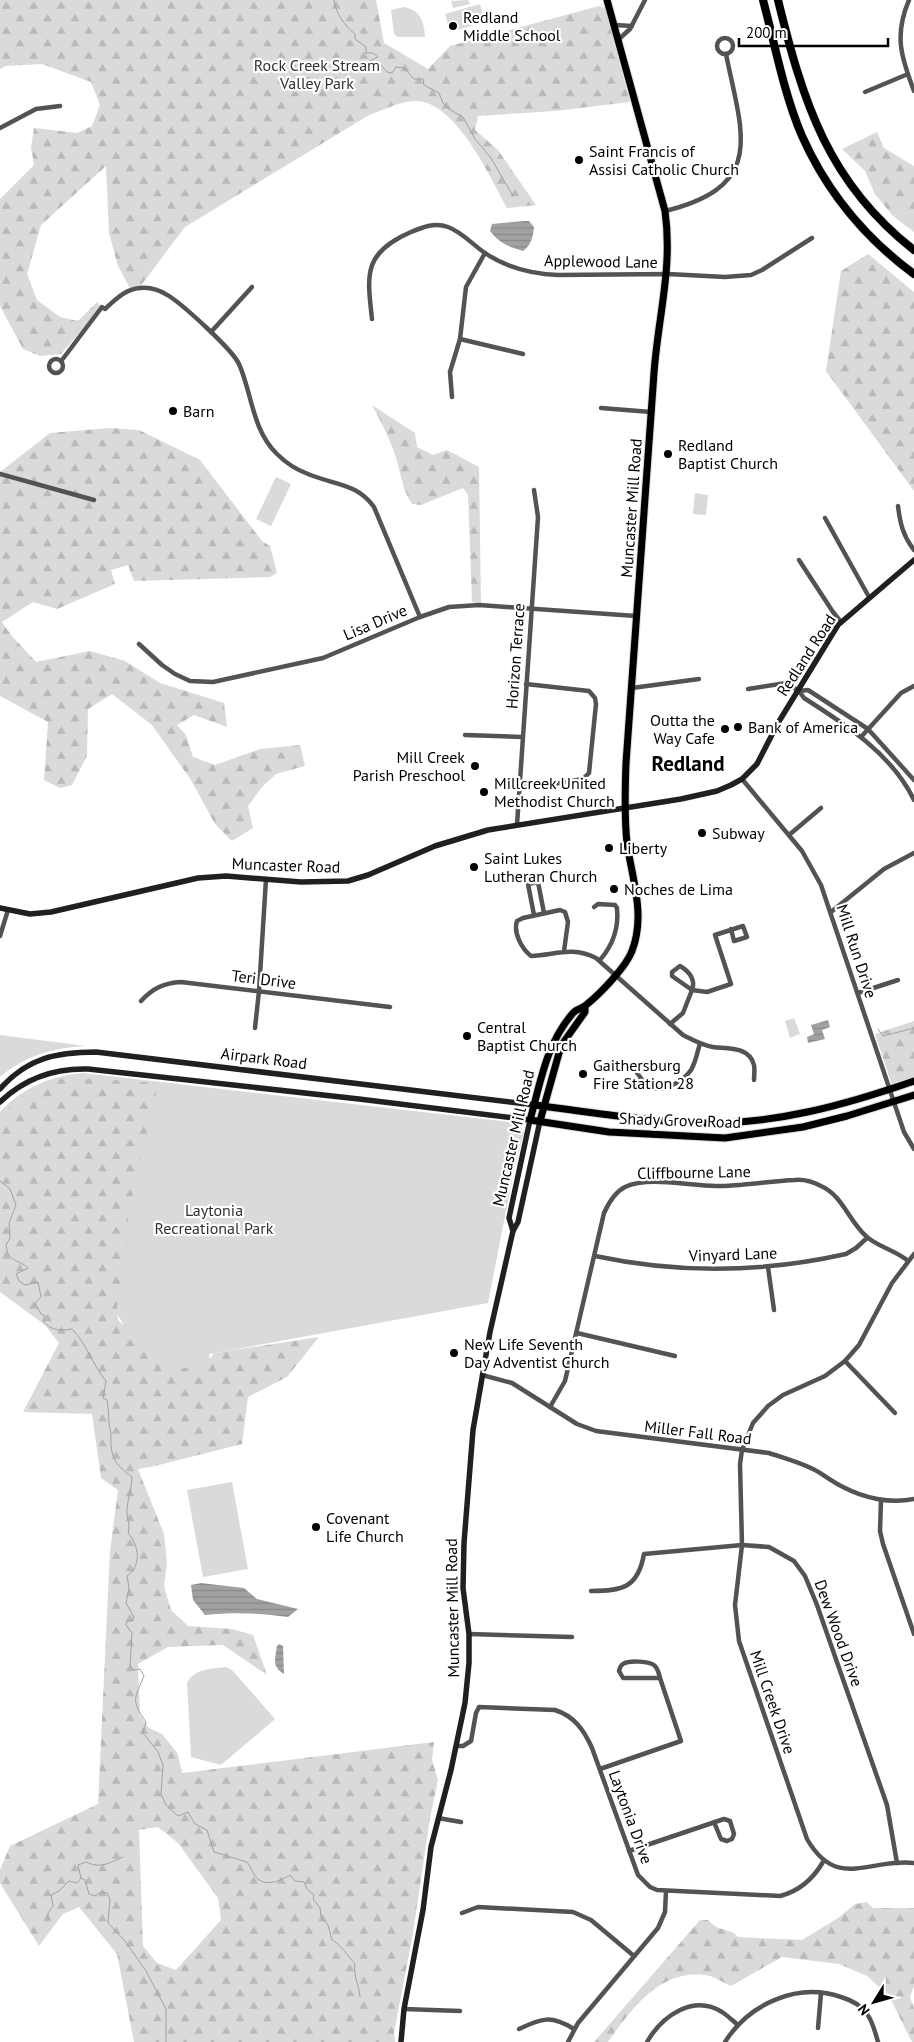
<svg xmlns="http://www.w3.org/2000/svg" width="914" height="2042" font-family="'PT Sans',sans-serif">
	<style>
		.green { fill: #dadada }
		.forest { fill: url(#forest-firs); fill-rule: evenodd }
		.water { fill: url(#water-rules) }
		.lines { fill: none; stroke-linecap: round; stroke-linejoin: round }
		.stream { stroke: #a1a1a1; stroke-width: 1 }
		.primary-casing { stroke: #dbdbdb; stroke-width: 9 }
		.highway-casing { stroke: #dbdbdb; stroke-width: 9 }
		.street { stroke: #535353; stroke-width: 4.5 }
		.secondary { stroke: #202020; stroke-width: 5.5 }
		.primary { stroke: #000; stroke-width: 7 }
		.highway { stroke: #000; stroke-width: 8 }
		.poi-dot { fill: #000; stroke: #fff; stroke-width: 2 }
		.labels { text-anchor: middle; stroke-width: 4.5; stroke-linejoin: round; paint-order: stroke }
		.poi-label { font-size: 16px; fill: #000; stroke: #fff; text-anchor: start }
		.park-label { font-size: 16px; fill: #313131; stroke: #fff }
		.street-label { font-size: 16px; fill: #000; stroke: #fff }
		.district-label { font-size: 21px; font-weight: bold; fill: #000; stroke: #fff }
	</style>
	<defs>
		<pattern id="forest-firs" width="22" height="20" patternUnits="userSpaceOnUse" patternTransform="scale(1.25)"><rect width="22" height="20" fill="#dadada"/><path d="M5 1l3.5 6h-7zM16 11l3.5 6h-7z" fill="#b9b9b9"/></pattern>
		<pattern id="water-rules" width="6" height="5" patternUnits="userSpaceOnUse" patternTransform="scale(1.25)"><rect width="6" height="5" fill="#a1a1a1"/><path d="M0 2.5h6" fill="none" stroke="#898989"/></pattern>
	</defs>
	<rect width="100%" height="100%" fill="#fff"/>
	<g class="green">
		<polygon points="468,0 470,4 453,8 451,1"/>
		<polygon points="480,4 485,22 450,32 445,14"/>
		<path d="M404 7C420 10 424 21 425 37H398L394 34 391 10Z"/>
		<polygon points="914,211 914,232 893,216"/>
		<polygon points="276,477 291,484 271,526 256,519"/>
		<polygon points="695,493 708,495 706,515 693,514"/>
		<polygon points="794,1018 800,1034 790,1038 785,1021"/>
		<path d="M0 1035 86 1046C53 1048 26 1055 0 1077Z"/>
		<path d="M83 1073 518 1123 524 1132 513 1175 488 1303 209 1354 228 1446 158 1416 122 1322 53 1206 0 1149V1112C22 1088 50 1076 83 1073Z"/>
		<polygon points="232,1482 248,1569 203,1577 187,1490"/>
		<path d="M226 1667 232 1670 275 1719 221 1765 191 1757 187 1683C195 1668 212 1669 226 1667Z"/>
	</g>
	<g class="forest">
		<path d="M0 0H376L384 43 428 69 450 46 599 6 605 8 607 14 630 102 555 111 478 116 475 130 498 150 536 205 507 208C490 177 455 99 414 101 398 102 384 110 369 115L185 227 139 288 131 290 118 266 109 233 106 166 41 225 27 274 37 300 60 317 78 321 97 302 102 307 61 354 40 356 23 349 0 306V199L34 165 31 147 34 128 77 133 92 126 100 105 91 82 42 64 6 66 0 69Z"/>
		<polygon points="877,132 884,148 914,166 914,211 893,216 875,194 865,171 842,149"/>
		<polygon points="868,254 914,292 914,491 826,371 841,271"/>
		<path d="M372 405 415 433 417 447 433 455 447 450 479 467 481 603 472 602 468 495 463 488 421 505 412 504C401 488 401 470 394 452 388 435 380 420 372 405Z"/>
		<polygon points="110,428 139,430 200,460 262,541 270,546 277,573 270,577 134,581 128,565 111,570 115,584 57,609 33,602 2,622 11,635 36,662 90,651 125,661 160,683 224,703 227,727 194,715 177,725 186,735 193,757 215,765 260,749 300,745 305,766 276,774 262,787 248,806 253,828 232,841 215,824 191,780 152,725 112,694 88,709 87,756 72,785 60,788 44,780 48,722 0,696 0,472 50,433"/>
		<polygon points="914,1021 914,1077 892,1085 875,1034"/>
		<path d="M66 1077 157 1083 154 1113 144 1142 128 1218 126 1272 117 1306 118 1320 166 1366 203 1370 214 1353 319 1337 287 1377 248 1397 242 1444 155 1466 138 1469 164 1534 167 1563 164 1586 171 1610 188 1626 232 1629 253 1635 267 1675 223 1645 168 1647 138 1664 140 1715 149 1728 162 1734 178 1754 182 1773 434 1742 432 1760 438 1780 430 1818 413 1933 394 2033 395 2042H134L117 1954 79 1907 63 1914 39 1946 0 1883V1870L10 1846 98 1804 110 1551 118 1490 101 1478 92 1414 23 1412 59 1343 45 1325 0 1292V1116L28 1092ZM158 1827 178 1843 218 1898 221 1920 176 1970 157 1963 143 1946 139 1830Z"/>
		<path d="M867 1902 873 1908H914V1986L910 1997 914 2008V2042H912L889 1996 867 1976 839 1964 782 1957 731 1986C724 1983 717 1978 710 1976 662 1966 632 2008 608 2042H594L700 1920H708C719 1933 730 1927 738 1937L802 1940 838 1918 855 1904Z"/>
	</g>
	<g class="water">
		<path d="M524 221H529L534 227C533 237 531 245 523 251 509 247 499 243 490 231L492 224Z"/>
		<polygon points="828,1020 830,1027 822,1030 825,1039 808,1043 807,1037 814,1034 811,1025"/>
		<path d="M201 1583 244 1588 257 1599 298 1609 288 1617C260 1613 233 1612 205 1615L193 1600 191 1585Z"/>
		<path d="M279 1644 283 1646 284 1674C274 1668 274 1662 276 1652 278 1644 274 1650 279 1644Z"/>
	</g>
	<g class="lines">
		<g class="stream">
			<path d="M334 0C336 14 344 25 355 34V39L366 47V53H373L378 57 363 64 371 66 380 64 387 72 392 73 396 67 404 68 414 79H423L424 85 439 93 443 103 449 109 463 117 475 139 491 158 513 196"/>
			<polyline points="878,1029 883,1036 914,1028"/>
			<path d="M0 1181 10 1189 16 1205 9 1223 10 1238 6 1245C8 1263 17 1258 28 1268L16 1274 19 1281 25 1285 38 1282 41 1297 35 1303 41 1314 45 1316 43 1321C51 1331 61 1331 72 1329 88 1346 92 1364 106 1381L103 1398 107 1400C108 1408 109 1415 109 1423 109 1427 111 1431 111 1434 110 1456 114 1464 132 1477 132 1488 128 1497 127 1509 126 1517 131 1525 128 1533 139 1545 142 1566 127 1576L129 1588 126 1603 134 1617 132 1621H127L126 1625 132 1633 130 1666 134 1670 140 1669 144 1676C134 1700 131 1700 146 1722L143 1733 158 1752 163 1765 161 1794 166 1805 178 1816 188 1812 195 1824 207 1830 214 1852 247 1862C250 1866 254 1876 258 1879 268 1887 281 1880 290 1875L295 1881 304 1882 307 1889 314 1895 313 1899 320 1908 321 1917 328 1925 332 1940C339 1943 349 1957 355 1964 353 1975 359 1985 360 1997"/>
			<polyline points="81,1878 85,1880 89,1894 95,1896 101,1892 107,1893 110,1899 108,1923 125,1941 146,1971 166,2009 166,2042"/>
			<path d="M48 1919V1913L53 1906 51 1895 59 1891 69 1881 77 1883 81 1878 78 1865 86 1862C101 1869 109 1863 123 1857"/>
		</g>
		<defs>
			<g id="primary">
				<path d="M607 0 665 211C673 268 658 317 654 373 645 503 636 633 626 763 625 790 624 816 627 843 632 879 646 915 632 951 626 967 600 994 586 1005 582 1009 577 1008 573 1013 546 1044 541 1081 530 1120L609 1132 725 1138 803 1127 847 1116 914 1095"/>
				<path d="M534 1105C589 1112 644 1121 700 1123 773 1125 845 1105 914 1081"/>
				<polyline points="540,1121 559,1053 563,1043 585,1012 585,1007"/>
			</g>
			<g id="highway">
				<path d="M763 0C775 45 784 94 802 136 827 192 865 238 914 274"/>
				<path d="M778 0C803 102 828 183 914 250"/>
			</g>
		</defs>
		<use href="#primary" class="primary-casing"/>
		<use href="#highway" class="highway-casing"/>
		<g class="street">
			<path d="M909 0C894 35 901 57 914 91"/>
			<polyline points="615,25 632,26"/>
			<circle cx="725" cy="46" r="8"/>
			<polyline points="619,39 630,29 645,0"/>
			<polyline points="865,92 908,74"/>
			<polyline points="0,128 36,109 60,106"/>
			<path d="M665 211C767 186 742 134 726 54"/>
			<path d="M372 319C367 274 363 253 411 232 423 227 435 222 448 227 462 232 473 245 485 253 507 268 532 274 558 275L668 274 725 277 751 275 762 270 812 238"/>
			<polyline points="211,332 252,287"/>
			<polyline points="460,339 523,354"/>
			<circle cx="56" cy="366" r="7"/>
			<path d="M62 360 102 307 105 309C115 300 125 289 140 288 150 287 160 290 169 296 183 305 232 349 239 364 252 393 252 430 277 454 285 462 297 470 308 474 334 485 357 483 374 507L420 617"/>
			<polyline points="452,397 450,372 460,339 466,287 485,253"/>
			<polyline points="601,408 651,412"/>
			<polyline points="0,474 94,500"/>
			<path d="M898 506C900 523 903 536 914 550"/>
			<polyline points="825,518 869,597"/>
			<polyline points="799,560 833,612 841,622"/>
			<polyline points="139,644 162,665 175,674 190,681 213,682 323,658 420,617 449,607 479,605 636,616"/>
			<polyline points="632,688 699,679"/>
			<path d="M748 689 786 683 799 691 804 698C845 724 892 754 914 800"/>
			<polyline points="799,691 808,690 868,729 914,780"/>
			<polyline points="465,735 522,737"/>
			<polyline points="861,737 901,693 914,686"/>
			<polyline points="742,779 802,851 821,885 904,1132 914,1149"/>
			<polyline points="518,786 547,785 583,779 589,773 596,704 595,698 589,691 526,684"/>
			<polyline points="517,825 538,517 534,490"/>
			<polyline points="789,835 821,808"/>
			<path d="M594 907 598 904 615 905 617 908C619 928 613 945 600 960"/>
			<polyline points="831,912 884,869 914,853"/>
			<polyline points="534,915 528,884 538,882 544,913"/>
			<polyline points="0,936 8,910"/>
			<path d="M564 951 568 922 565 912 560 910 523 918 517 921C513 933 522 949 531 956 556 955 571 946 596 958L683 1035C693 1040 702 1045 713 1047 727 1049 749 1046 754 1065 755 1069 754 1076 754 1080"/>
			<path d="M680 966C689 971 696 980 692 990L672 976V972Z"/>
			<polyline points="858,993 898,980"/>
			<path d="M141 1001C153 988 164 983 181 982L390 1007"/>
			<polyline points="670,1024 683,1013 692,990 707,992 731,984 715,935 743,926 747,937 734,941 731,929"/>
			<polyline points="255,1028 259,991 266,879"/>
			<path d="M637 1073C640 1076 643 1082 646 1085 660 1095 683 1082 691 1070 696 1062 697 1052 700 1044"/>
			<path d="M914 1254 892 1283 859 1345 845 1361 825 1376 783 1395 768 1406 753 1423 742 1450 740 1464 742 1545 735 1605 739 1641 807 1839C837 1891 869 1858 914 1863"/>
			<path d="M595 1256C679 1274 761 1273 846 1254L856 1248 867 1238"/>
			<polyline points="768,1267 774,1310"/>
			<polyline points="577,1333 675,1356"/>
			<polyline points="845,1361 895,1413"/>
			<path d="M482 1375 512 1383 577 1424 596 1431 769 1453C784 1458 799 1462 813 1469 823 1474 832 1482 843 1487 864 1498 890 1504 914 1499"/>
			<path d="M550 1407 565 1381 604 1213C609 1202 615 1192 625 1187 649 1176 689 1186 716 1186 742 1186 769 1181 795 1180 804 1179 813 1182 821 1186 842 1195 849 1221 866 1236 877 1247 896 1250 908 1261"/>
			<polyline points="881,1500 880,1531 883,1544 914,1634"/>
			<path d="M591 1591C622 1591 638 1588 644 1554L742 1545 769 1547 794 1561 805 1576 817 1605 887 1805 897 1863"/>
			<polyline points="469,1634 572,1637"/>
			<path d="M456 1746H463L471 1741 476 1713 479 1707 555 1710C574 1716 584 1730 592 1748L638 1875 650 1887 657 1890 780 1896C800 1891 813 1879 823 1862"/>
			<path d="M600 1769 681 1741 660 1678C659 1674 658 1669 655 1666 650 1661 629 1660 623 1664 620 1666 620 1667 619 1671L623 1678H660"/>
			<polyline points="438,1818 461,1822"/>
			<polyline points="629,1851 724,1819 730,1821 734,1834 732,1839 727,1841 721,1839 714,1822"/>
			<polyline points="462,1913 478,1907 573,1912 591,1920 634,1956"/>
			<polyline points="404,2009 460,2011"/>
			<polyline points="818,2028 821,1993"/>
			<path d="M519 2029C542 2018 551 2015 574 2029"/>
			<polyline points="568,2042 578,2023 658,1928 665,1912 666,1891"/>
			<path d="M647 2042C662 2016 693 1994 722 2012 728 2016 733 2021 738 2025"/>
			<path d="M725 2042C749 2004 797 1982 841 1997 851 2000 861 2005 867 2014 873 2022 875 2032 878 2042"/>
		</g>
		<g class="secondary">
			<polyline points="0,908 30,914 51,912 198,878 226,876 301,882 348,881 368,875 435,846 488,830 681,799 717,791 731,785 742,779 757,764 778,723 838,625 914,560"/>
			<path d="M0 1089C27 1058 57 1052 96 1052L534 1105"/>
			<path d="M0 1102C25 1078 54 1068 88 1069L359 1099 530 1120 509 1218 513 1231"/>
			<polyline points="401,2042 404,2009 423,1910 431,1847 451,1770 465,1703 469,1663 469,1634 463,1588 464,1543 473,1430 490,1332 513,1231 518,1222 540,1121"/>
		</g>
		<use href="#primary" class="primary"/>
		<use href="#highway" class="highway"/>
	</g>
	<g class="poi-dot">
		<circle cx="453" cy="26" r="5"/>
		<circle cx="579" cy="160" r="5"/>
		<circle cx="173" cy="411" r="5"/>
		<circle cx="668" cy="454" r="5"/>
		<circle cx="738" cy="727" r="5"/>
		<circle cx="725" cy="729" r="5"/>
		<circle cx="475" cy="766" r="5"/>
		<circle cx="484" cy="792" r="5"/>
		<circle cx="702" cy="833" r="5"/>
		<circle cx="609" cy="848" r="5"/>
		<circle cx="474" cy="867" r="5"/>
		<circle cx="614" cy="889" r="5"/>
		<circle cx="467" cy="1036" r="5"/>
		<circle cx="583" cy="1074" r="5"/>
		<circle cx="454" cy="1353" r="5"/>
		<circle cx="316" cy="1527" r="5"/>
	</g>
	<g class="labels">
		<g class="poi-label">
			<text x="463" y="23">Redland<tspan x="463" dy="18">Middle School</tspan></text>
			<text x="589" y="157">Saint Francis of<tspan x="589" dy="18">Assisi Catholic Church</tspan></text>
			<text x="183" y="417">Barn</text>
			<text x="678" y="451">Redland<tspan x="678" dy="18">Baptist Church</tspan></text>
			<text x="715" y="726" text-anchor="end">Outta the<tspan x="715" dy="18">Way Cafe</tspan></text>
			<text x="748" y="733">Bank of America</text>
			<text x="465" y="763" text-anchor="end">Mill Creek<tspan x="465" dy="18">Parish Preschool</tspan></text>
			<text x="494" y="789">Millcreek United<tspan x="494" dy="18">Methodist Church</tspan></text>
			<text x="712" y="839">Subway</text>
			<text x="619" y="854">Liberty</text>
			<text x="484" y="864">Saint Lukes<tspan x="484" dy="18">Lutheran Church</tspan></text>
			<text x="624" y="895">Noches de Lima</text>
			<text x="477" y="1033">Central<tspan x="477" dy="18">Baptist Church</tspan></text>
			<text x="593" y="1071">Gaithersburg<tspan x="593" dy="18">Fire Station 28</tspan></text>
			<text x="464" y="1350">New Life Seventh<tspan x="464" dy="18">Day Adventist Church</tspan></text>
			<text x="326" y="1524">Covenant<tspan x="326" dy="18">Life Church</tspan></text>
		</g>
		<g class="park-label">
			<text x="317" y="71">Rock Creek Stream<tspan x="317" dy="18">Valley Park</tspan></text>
			<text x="214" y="1216">Laytonia<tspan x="214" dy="18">Recreational Park</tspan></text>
		</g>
		<g class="street-label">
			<text transform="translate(601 261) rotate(1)" y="6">Applewood Lane</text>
			<text transform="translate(631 508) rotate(-86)" y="6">Muncaster Mill Road</text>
			<text transform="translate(375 622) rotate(-23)" y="6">Lisa Drive</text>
			<text transform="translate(806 655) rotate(-57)" y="6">Redland Road</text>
			<text transform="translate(515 656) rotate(-86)" y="6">Horizon Terrace</text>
			<text transform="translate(286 865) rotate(2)" y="6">Muncaster Road</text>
			<text transform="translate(857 951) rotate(72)" y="6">Mill Run Drive</text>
			<text transform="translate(264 979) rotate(7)" y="6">Teri Drive</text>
			<text transform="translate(264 1058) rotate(7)" y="6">Airpark Road</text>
			<text transform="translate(680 1120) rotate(2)" y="6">Shady Grove Road</text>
			<text transform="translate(513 1138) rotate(-77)" y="6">Muncaster Mill Road</text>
			<text transform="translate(694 1172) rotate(-1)" y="6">Cliffbourne Lane</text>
			<text transform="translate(733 1254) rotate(-2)" y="6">Vinyard Lane</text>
			<text transform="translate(698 1432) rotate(7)" y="6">Miller Fall Road</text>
			<text transform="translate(452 1608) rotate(-91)" y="6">Muncaster Mill Road</text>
			<text transform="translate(839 1633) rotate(70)" y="6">Dew Wood Drive</text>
			<text transform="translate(773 1702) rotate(71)" y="6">Mill Creek Drive</text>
			<text transform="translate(631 1817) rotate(70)" y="6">Laytonia Drive</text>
		</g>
		<g class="district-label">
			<text x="688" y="771">Redland</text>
		</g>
	</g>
	<g transform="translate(874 2002) rotate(233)" stroke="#ffffff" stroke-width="4" paint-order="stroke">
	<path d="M0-4L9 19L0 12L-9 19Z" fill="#000000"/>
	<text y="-8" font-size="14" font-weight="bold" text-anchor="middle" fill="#000000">N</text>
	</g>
	<path d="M739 38v8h149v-8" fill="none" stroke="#000000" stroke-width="2.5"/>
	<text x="746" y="38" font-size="15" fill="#000000" stroke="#ffffff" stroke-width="4" paint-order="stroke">200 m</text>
</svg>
